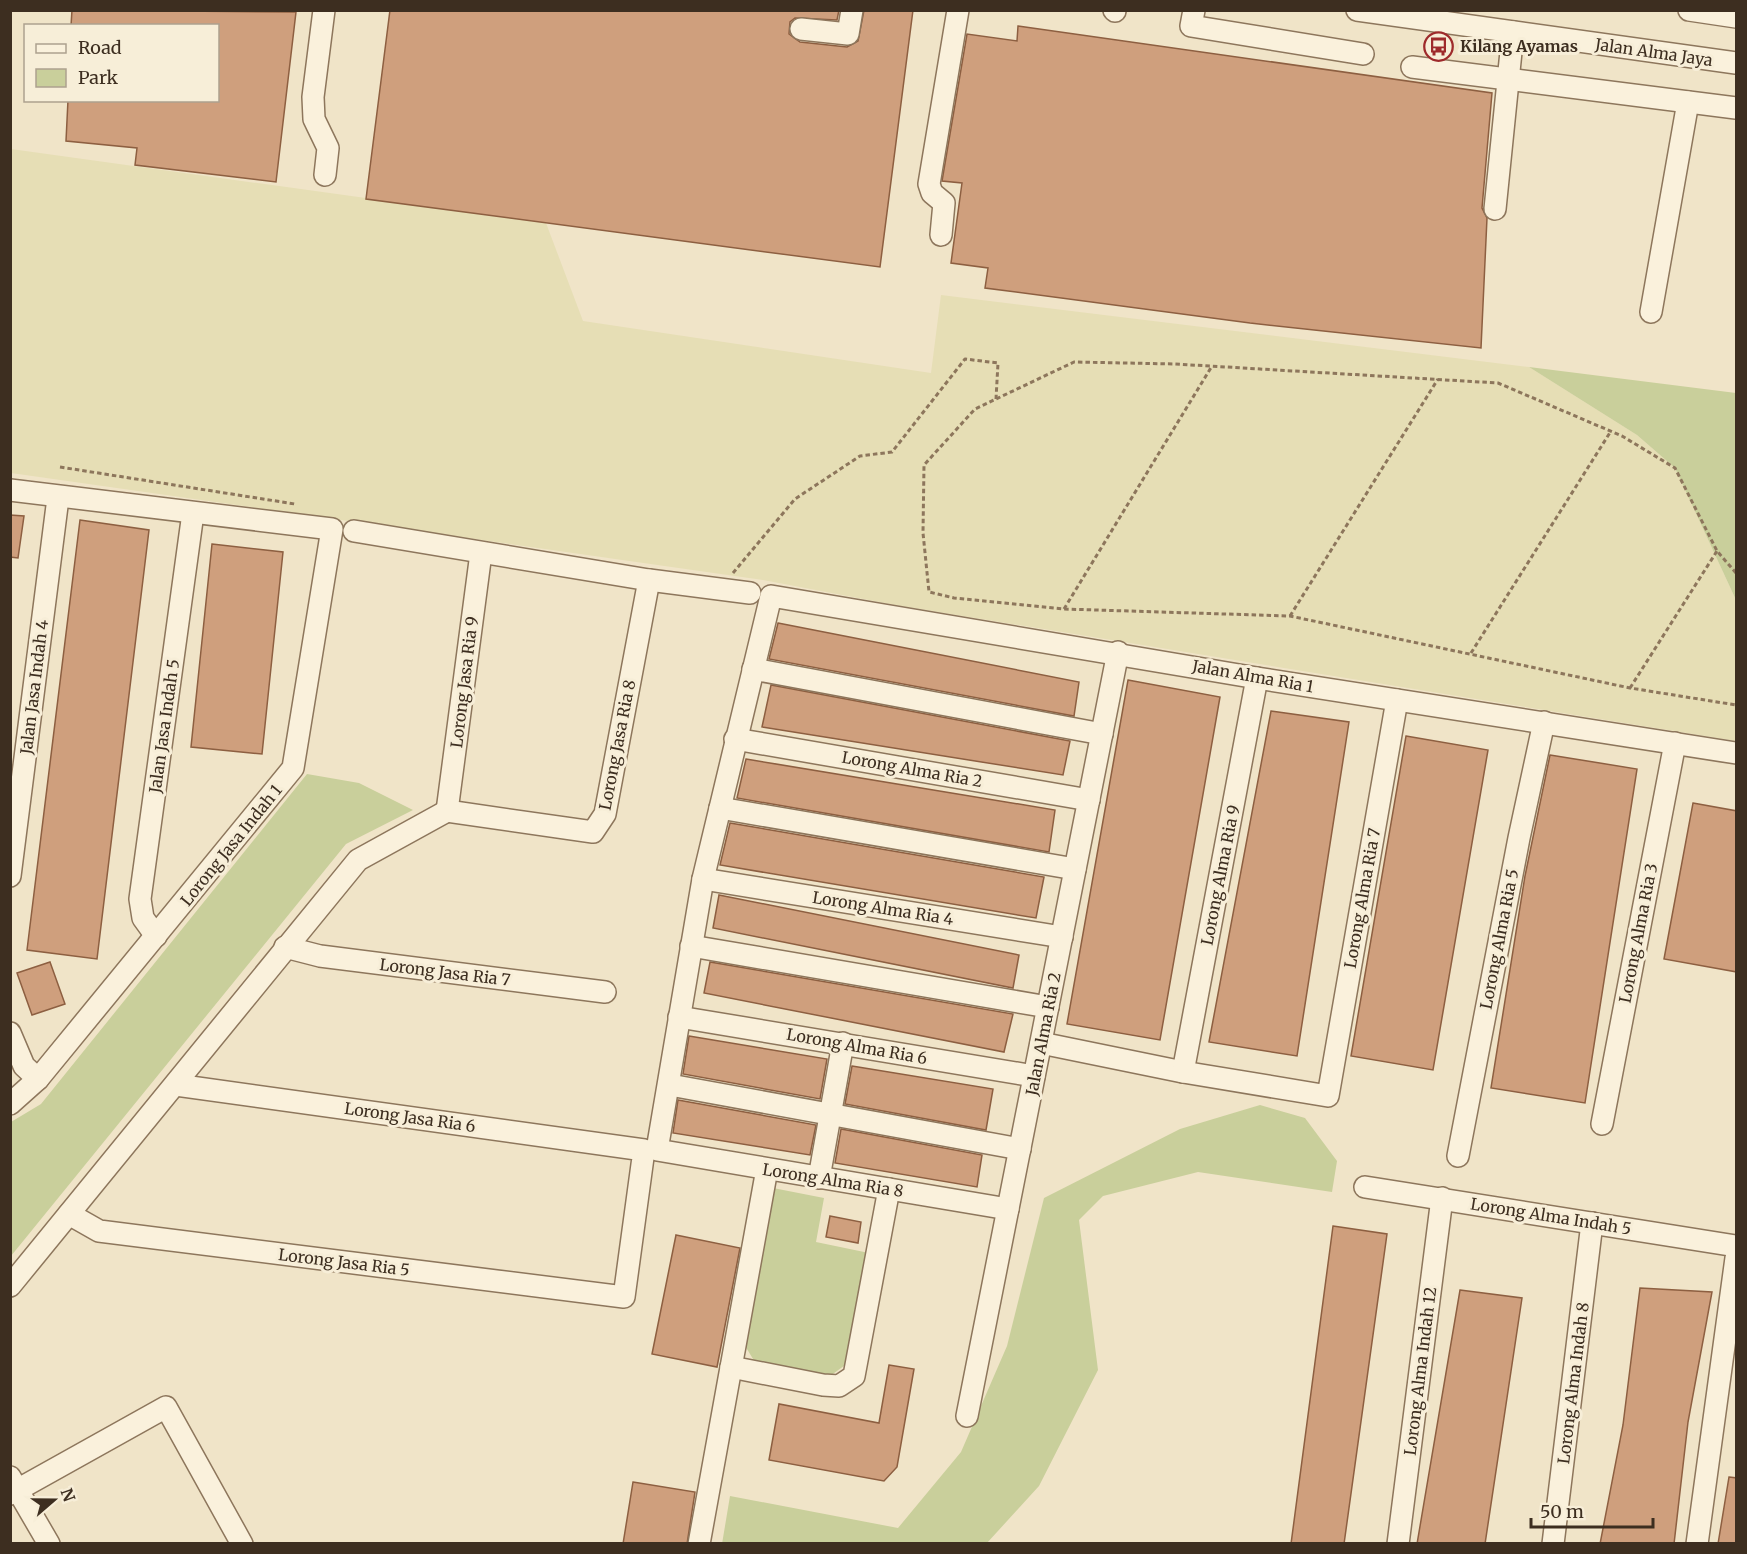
<svg xmlns="http://www.w3.org/2000/svg" width="1747" height="1554" font-family="Merriweather,serif">
	<style>
		.farmland { fill: #e6deb5 }
		.green { fill: #c9cf9b }
		.building { fill: #cf9f7d; stroke: #8d5f41; stroke-width: 1.5 }
		.lines { fill: none; stroke-linecap: round; stroke-linejoin: round }
		.minor-casing { stroke: #8d765c; stroke-width: 24 }
		.path { stroke: #8d765c; stroke-width: 3; stroke-dasharray: 4.5 3; stroke-linecap: butt }
		.minor { stroke: #faf1dc; stroke-width: 21 }
		.labels { text-anchor: middle; stroke-width: 6; stroke-linejoin: round; paint-order: stroke }
		.poi-label { font-size: 16px; font-weight: bold; fill: #3d2e20; stroke: #f7eed8; text-anchor: start }
		.street-label { font-size: 16px; fill: #3d2e20; stroke: #f7eed8 }
	</style>
	<rect width="100%" height="100%" fill="#f0e4c8"/>
	<polygon class="farmland" points="11,149 546,223 583,321 931,373 941,295 1529,367 1637,435 1675,468 1736,600 1736,741 895,605 763,580 11,473"/>
	<g class="green">
		<polygon points="1529,367 1736,393 1736,600 1675,468 1637,435"/>
		<polygon points="307,774 359,783 413,810 346,844 11,1256 11,1122 41,1104"/>
		<polygon points="1260,1105 1305,1118 1337,1161 1332,1192 1198,1172 1103,1196 1079,1220 1098,1370 1039,1486 987,1543 722,1544 730,1496 898,1528 961,1452 1007,1346 1044,1198 1180,1129"/>
		<polygon points="773,1188 824,1198 816,1242 869,1253 848,1363 830,1376 756,1364 744,1344"/>
	</g>
	<g class="building">
		<polygon points="72,10 296,12 276,182 135,165 137,148 66,141 68,100 218,100 218,26 71,26"/>
		<polygon points="390,10 839,10 837,20 795,18 790,22 789,34 800,42 847,47 858,41 864,10 913,10 880,267 366,199"/>
		<polygon points="1018,26 1492,93 1482,208 1487,218 1481,348 1250,323 985,288 988,268 951,263 962,183 942,181 967,34 1017,41"/>
		<polygon points="10,515 24,516 18,558 10,557"/>
		<polygon points="80,520 149,530 97,959 27,950"/>
		<polygon points="212,544 283,552 262,754 191,747"/>
		<polygon points="778,623 1079,682 1074,716 769,659"/>
		<polygon points="1128,680 1220,697 1160,1040 1067,1024"/>
		<polygon points="771,685 1070,741 1063,775 762,727"/>
		<polygon points="1271,711 1349,722 1297,1056 1209,1042"/>
		<polygon points="1406,736 1488,750 1433,1070 1351,1056"/>
		<polygon points="1550,755 1637,769 1585,1103 1491,1088 1525,876"/>
		<polygon points="746,759 1055,810 1049,852 737,798"/>
		<polygon points="1693,803 1737,811 1737,972 1664,959"/>
		<polygon points="730,823 1044,877 1036,918 720,865"/>
		<polygon points="719,895 1019,955 1013,988 713,928"/>
		<polygon points="50,962 65,1004 32,1015 17,973"/>
		<polygon points="710,962 1013,1014 1004,1052 704,993"/>
		<polygon points="689,1036 827,1059 820,1099 683,1074"/>
		<polygon points="852,1066 993,1089 986,1130 845,1104"/>
		<polygon points="678,1100 816,1125 810,1155 673,1133"/>
		<polygon points="841,1129 982,1155 977,1187 835,1163"/>
		<polygon points="830,1216 861,1222 858,1243 826,1237"/>
		<polygon points="1333,1226 1387,1234 1344,1544 1291,1544"/>
		<polygon points="676,1235 740,1248 717,1367 652,1354"/>
		<polygon points="1640,1288 1712,1292 1688,1422 1674,1544 1600,1544 1623,1425"/>
		<polygon points="1460,1290 1522,1298 1485,1544 1417,1544"/>
		<polygon points="889,1365 914,1369 897,1467 884,1481 769,1460 779,1404 879,1423"/>
		<polygon points="1729,1477 1737,1478 1737,1544 1718,1544"/>
		<polygon points="633,1482 695,1492 687,1544 623,1544"/>
	</g>
	<g class="lines">
		<defs>
			<g id="minor">
				<polyline points="324,10 313,97 314,119 328,148 325,175"/>
				<polyline points="1114,10 1115,11"/>
				<polyline points="1194,10 1191,26 1363,54"/>
				<polyline points="1357,10 1736,63"/>
				<polyline points="1689,10 1736,17"/>
				<polyline points="801,29 848,34 852,10"/>
				<polyline points="1412,67 1736,108"/>
				<polyline points="1495,209 1513,32"/>
				<polyline points="941,235 944,203 932,193 929,184 958,10"/>
				<polyline points="1651,312 1688,102"/>
				<polyline points="10,490 332,529 293,768 38,1079 10,1104"/>
				<polyline points="354,531 649,580 750,593"/>
				<polyline points="753,669 1102,734"/>
				<polyline points="735,739 1089,800"/>
				<polyline points="720,808 1075,869"/>
				<polyline points="447,811 593,832 605,814 649,580"/>
				<polyline points="447,811 481,553"/>
				<polyline points="10,876 58,498"/>
				<polyline points="703,879 1062,937"/>
				<polyline points="156,936 143,918 140,899 193,513"/>
				<polyline points="691,946 1048,1007"/>
				<polyline points="285,947 320,956 605,992"/>
				<polyline points="679,1017 1034,1076"/>
				<polyline points="10,1033 24,1066 38,1079"/>
				<polyline points="1041,1043 1183,1072 1328,1096 1397,700"/>
				<polyline points="1183,1072 1257,678"/>
				<polyline points="670,1085 1020,1149"/>
				<polyline points="1602,1124 1675,743"/>
				<polyline points="1458,1156 1519,838 1544,722"/>
				<polyline points="819,1178 843,1043"/>
				<polyline points="1365,1187 1736,1246"/>
				<polyline points="1008,1209 657,1150 703,879 771,596 1257,678 1736,753"/>
				<polyline points="69,1214 99,1231 624,1297 644,1150 176,1085"/>
				<polyline points="10,1286 358,860 447,811"/>
				<polyline points="731,1367 823,1385 839,1386 854,1376 889,1189"/>
				<polyline points="967,1416 1118,652"/>
				<polyline points="10,1477 49,1544"/>
				<polyline points="10,1494 166,1407 242,1544"/>
				<polyline points="699,1544 767,1169"/>
				<polyline points="1398,1544 1442,1198"/>
				<polyline points="1553,1544 1592,1223"/>
				<polyline points="1697,1544 1736,1258"/>
			</g>
		</defs>
		<use href="#minor" class="minor-casing"/>
		<g class="path">
			<polyline points="60,467 295,504"/>
			<polyline points="733,573 795,499 860,456 892,452 965,359 998,363 996,399"/>
			<polyline points="1736,573 1717,551 1675,468 1622,436 1498,383 1175,364 1074,362 975,409 924,465 923,533 929,592 954,598 1064,609 1290,616 1630,688 1736,705"/>
			<polyline points="1064,609 1212,366"/>
			<polyline points="1290,616 1438,379"/>
			<polyline points="1471,653 1611,431"/>
			<polyline points="1630,688 1717,551"/>
		</g>
		<use href="#minor" class="minor"/>
	</g>
	<defs>
		<symbol id="bus-ring" viewBox="-11 -11 22 22"><circle r="9.5" fill="#f7eed8" stroke="#9e2a2b" stroke-width="1.5"/><path d="M-5-6H5V4H4V6H2V4H-2V6H-4V4H-5ZM-3.5-4V0h7V-4ZM-3.5 1.2v1.5H-2V1.2ZM2 1.2v1.5H3.5V1.2Z" fill="#9e2a2b"/></symbol>
	</defs>
	<g fill-rule="evenodd">
		<use href="#bus-ring" x="1422" y="30" width="33" height="33"/>
	</g>
	<g class="labels">
		<g class="poi-label">
			<text x="1460" y="52">Kilang Ayamas</text>
		</g>
		<g class="street-label">
			<text transform="translate(1654 52) rotate(8)" y="6">Jalan Alma Jaya</text>
			<text transform="translate(1253 676) rotate(10)" y="6">Jalan Alma Ria 1</text>
			<text transform="translate(464 682) rotate(-83)" y="6">Lorong Jasa Ria 9</text>
			<text transform="translate(34 687) rotate(-83)" y="6">Jalan Jasa Indah 4</text>
			<text transform="translate(164 726) rotate(-82)" y="6">Jalan Jasa Indah 5</text>
			<text transform="translate(617 745) rotate(-79)" y="6">Lorong Jasa Ria 8</text>
			<text transform="translate(912 769) rotate(10)" y="6">Lorong Alma Ria 2</text>
			<text transform="translate(231 845) rotate(-51)" y="6">Lorong Jasa Indah 1</text>
			<text transform="translate(1220 875) rotate(-79)" y="6">Lorong Alma Ria 9</text>
			<text transform="translate(1362 898) rotate(-80)" y="6">Lorong Alma Ria 7</text>
			<text transform="translate(883 908) rotate(9)" y="6">Lorong Alma Ria 4</text>
			<text transform="translate(1638 933) rotate(-79)" y="6">Lorong Alma Ria 3</text>
			<text transform="translate(1499 939) rotate(-79)" y="6">Lorong Alma Ria 5</text>
			<text transform="translate(445 972) rotate(7)" y="6">Lorong Jasa Ria 7</text>
			<text transform="translate(1043 1034) rotate(-79)" y="6">Jalan Alma Ria 2</text>
			<text transform="translate(857 1046) rotate(10)" y="6">Lorong Alma Ria 6</text>
			<text transform="translate(410 1117) rotate(8)" y="6">Lorong Jasa Ria 6</text>
			<text transform="translate(833 1180) rotate(9)" y="6">Lorong Alma Ria 8</text>
			<text transform="translate(1551 1216) rotate(9)" y="6">Lorong Alma Indah 5</text>
			<text transform="translate(344 1262) rotate(7)" y="6">Lorong Jasa Ria 5</text>
			<text transform="translate(1420 1371) rotate(-83)" y="6">Lorong Alma Indah 12</text>
			<text transform="translate(1573 1383) rotate(-83)" y="6">Lorong Alma Indah 8</text>
		</g>
	</g>
	<rect width="1747" height="1554" fill="none" stroke="#3d2e20" stroke-width="24"/>
	<rect x="24" y="24" width="195" height="78" fill="#f7eed8" stroke="#ada18e" stroke-width="1.5"/>
	<rect x="36" y="44" width="30" height="9" fill="#faf1dc" stroke="#ada18e" stroke-width="1.5"/>
	<text x="78" y="54" font-size="18" fill="#3d2e20">Road</text>
	<rect x="36" y="69" width="30" height="18" fill="#c9cf9b" stroke="#ada18e" stroke-width="1.5"/>
	<text x="78" y="84" font-size="18" fill="#3d2e20">Park</text>
	<g transform="translate(54 1500) rotate(70)" stroke="#f7eed8" stroke-width="4.5" paint-order="stroke">
	<path d="M0-4.5L10 22L0 15L-10 22Z" fill="#3d2e20"/>
	<text y="-9" font-size="16" font-weight="bold" text-anchor="middle" fill="#3d2e20">N</text>
	</g>
	<path d="M1531 1518v9h122v-9" fill="none" stroke="#3d2e20" stroke-width="3"/>
	<text x="1540" y="1518" font-size="18" fill="#3d2e20" stroke="#f7eed8" stroke-width="4.5" paint-order="stroke">50 m</text>
</svg>
